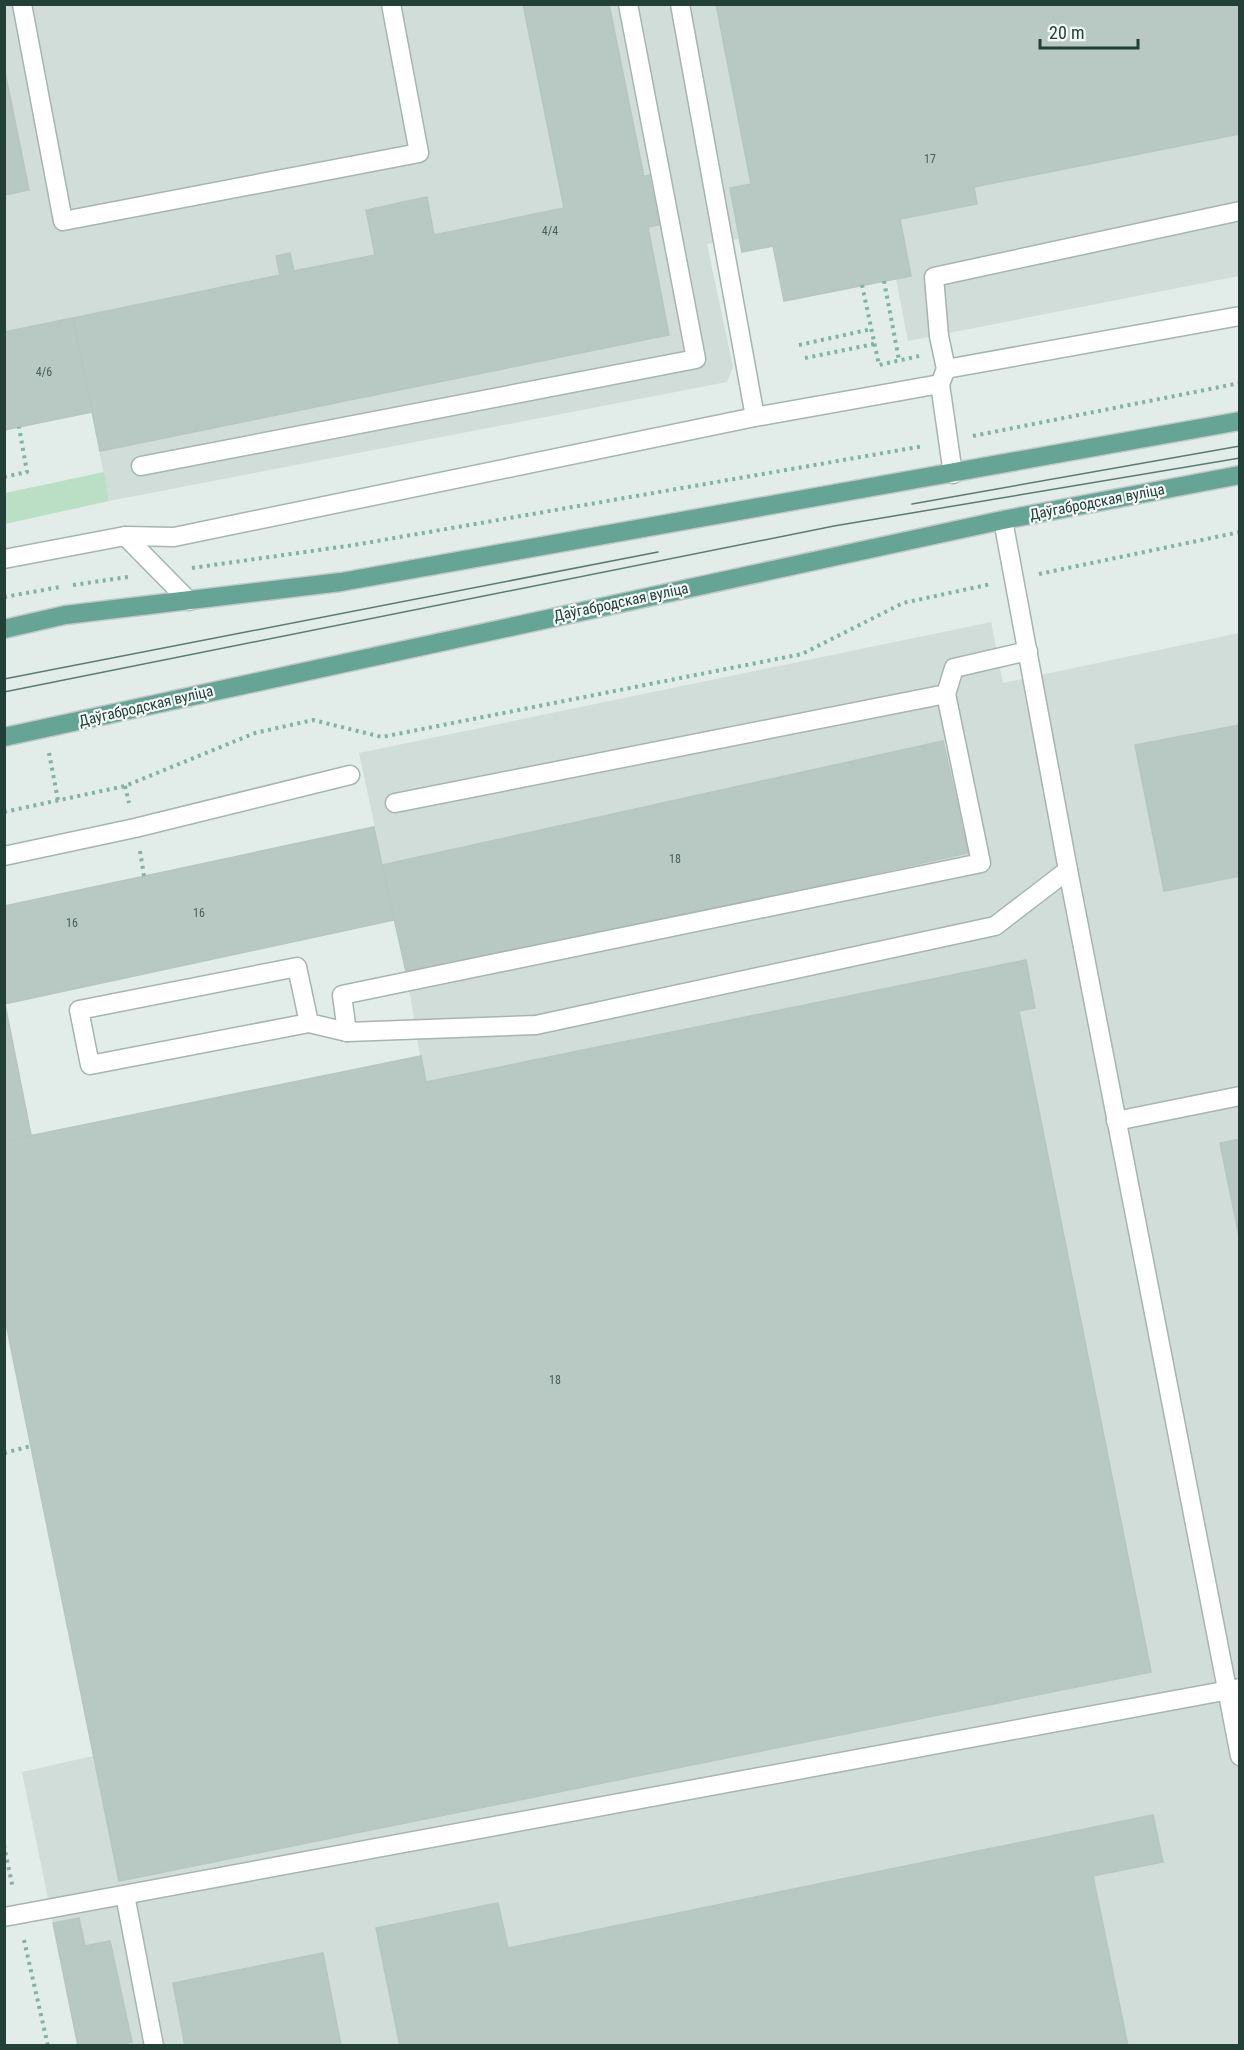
<svg xmlns="http://www.w3.org/2000/svg" width="1244" height="2050" font-family="'Roboto Condensed',sans-serif">
	<style>
		.built { fill: #d1ddd8 }
		.green { fill: #bbdfc5 }
		.building { fill: #b8c8c2; stroke: #b5c7c0; stroke-width: 1.5 }
		.lines { fill: none; stroke-linecap: round; stroke-linejoin: round }
		.minor-casing { stroke: #a5b5b0; stroke-width: 21 }
		.major-casing { stroke: #c1c9c7; stroke-width: 21 }
		.path { stroke: #82b2a4; stroke-width: 4; stroke-dasharray: 3 4.5; stroke-linecap: butt }
		.minor { stroke: #fff; stroke-width: 18 }
		.major { stroke: #66a495; stroke-width: 18 }
		.tram { stroke: #5c7a73; stroke-width: 1.5 }
		.labels { text-anchor: middle; stroke-width: 4.5; stroke-linejoin: round; paint-order: stroke }
		.number-label { font-size: 12px; fill: #48615a }
		.street-label { font-size: 15px; fill: #223f38; stroke: #f3f9f6 }
	</style>
	<rect width="100%" height="100%" fill="#e2ede9"/>
	<g class="built">
		<polygon points="5,5 1239,5 1239,276 908,341 896,279 784,301 773,246 742,252 739,239 707,244 733,367 727,382 109,501 92,413 5,430"/>
		<polygon points="991,622 1003,683 1239,633 1239,2045 78,2045 22,1772 93,1756 5,1313 4,1141 420,1056 407,976 359,753"/>
	</g>
	<polygon class="green" points="104,472 109,501 5,524 5,493"/>
	<g class="building">
		<polygon points="523,4 609,4 644,177 649,175 659,225 648,227 669,335 100,451 73,318 280,275 276,256 290,253 294,271 375,255 366,210 427,197 434,235 564,208"/>
		<polygon points="716,4 1240,4 1240,134 974,187 977,204 900,219 911,276 784,301 773,246 742,252 730,188 751,184"/>
		<polygon points="4,67 29,190 4,195"/>
		<polygon points="73,318 92,412 4,430 4,332"/>
		<polygon points="1240,725 1240,876 1164,891 1135,745"/>
		<polygon points="943,741 968,853 407,976 382,865"/>
		<polygon points="374,827 394,920 4,1004 4,906"/>
		<polygon points="1026,960 1035,1008 1019,1011 1151,1672 119,1881 4,1314 4,1141 421,1056 426,1082"/>
		<polygon points="5,1004 31,1135 4,1141 4,1004"/>
		<polygon points="1240,1139 1240,1241 1220,1143"/>
		<polygon points="1153,1815 1163,1862 1093,1876 1128,2046 400,2046 376,1928 498,1903 508,1948"/>
		<polygon points="79,1918 85,1946 110,1941 132,2042 116,2046 78,2046 53,1923"/>
		<polygon points="323,1953 341,2045 185,2046 173,1983"/>
	</g>
	<g class="lines">
		<defs>
			<g id="minor">
				<polyline points="22,4 63,221 419,153 391,4"/>
				<polyline points="680,4 755,417 940,384"/>
				<polyline points="946,369 939,336 934,277 1240,211"/>
				<polyline points="141,466 696,359 628,4"/>
				<polyline points="953,474 940,384 946,369 1240,316"/>
				<polyline points="1003,520 1068,870 1240,1756"/>
				<polyline points="125,536 189,601"/>
				<polyline points="4,559 125,536 174,537 755,417"/>
				<polyline points="395,803 946,694 954,668 1028,651"/>
				<polyline points="4,856 135,828 350,775"/>
				<polyline points="309,1023 90,1065 79,1010 297,967 309,1023 347,1032 536,1025 995,926 1068,870"/>
				<polyline points="347,1032 342,995 981,863 946,694"/>
				<polyline points="1116,1121 1240,1096"/>
				<polyline points="125,1895 154,2046"/>
				<polyline points="4,1917 1240,1688"/>
			</g>
			<g id="major">
				<polyline points="4,629 65,615 341,582 1240,421"/>
				<polyline points="4,737 1003,520 1240,475"/>
			</g>
		</defs>
		<use href="#minor" class="minor-casing"/>
		<use href="#major" class="major-casing"/>
		<g class="path">
			<polyline points="884,281 899,360"/>
			<polyline points="862,285 879,365 919,356"/>
			<polyline points="799,345 872,329"/>
			<polyline points="805,358 874,344"/>
			<polyline points="973,436 1240,383"/>
			<polyline points="4,477 27,472 19,427"/>
			<polyline points="192,568 354,545 924,446"/>
			<polyline points="1039,574 1240,532"/>
			<polyline points="73,585 128,577"/>
			<polyline points="4,597 60,587"/>
			<polyline points="49,753 58,800"/>
			<polyline points="125,786 129,803"/>
			<polyline points="4,812 125,786 255,733 313,720 382,737 802,654 903,603 991,584"/>
			<polyline points="140,851 144,876"/>
			<polyline points="4,1453 31,1446"/>
			<polyline points="4,1845 13,1889"/>
			<polyline points="24,1940 48,2046"/>
		</g>
		<use href="#minor" class="minor"/>
		<use href="#major" class="major"/>
		<g class="tram">
			<polyline points="912,504 1240,446"/>
			<polyline points="4,679 658,552"/>
			<polyline points="4,692 834,526 1240,458"/>
		</g>
	</g>
	<g class="labels">
		<g class="number-label">
			<text x="930" y="163">17</text>
			<text x="550" y="235">4/4</text>
			<text x="44" y="376">4/6</text>
			<text x="675" y="863">18</text>
			<text x="199" y="917">16</text>
			<text x="72" y="927">16</text>
			<text x="555" y="1384">18</text>
		</g>
		<g class="street-label">
			<text transform="translate(1097 502) rotate(-11)" y="5">Даўгабродская вуліца</text>
			<text transform="translate(621 602) rotate(-12)" y="5">Даўгабродская вуліца</text>
			<text transform="translate(146 706) rotate(-13)" y="5">Даўгабродская вуліца</text>
		</g>
	</g>
	<rect width="1244" height="2050" fill="none" stroke="#223f38" stroke-width="12"/>
	<path d="M1040 39v9h98v-9" fill="none" stroke="#223f38" stroke-width="3"/>
	<text x="1049" y="39" font-size="18" fill="#223f38" stroke="#f3f9f6" stroke-width="4.5" paint-order="stroke">20 m</text>
</svg>
